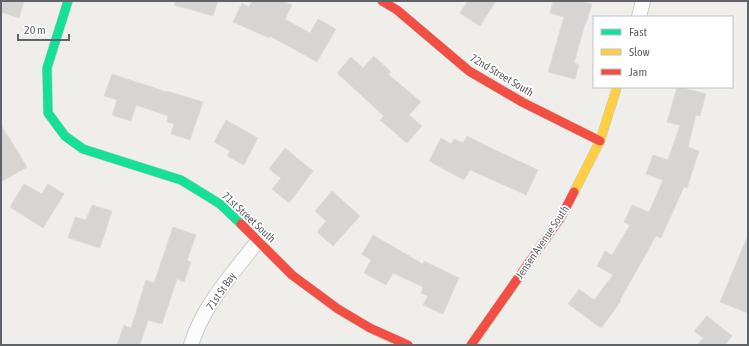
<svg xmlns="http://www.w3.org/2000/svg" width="749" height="346" font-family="'Asap Condensed',sans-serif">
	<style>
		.building { fill: #d6d5d3; stroke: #deddd9 }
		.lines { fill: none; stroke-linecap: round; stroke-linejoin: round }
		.street-casing { stroke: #cbcccc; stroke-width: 16 }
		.fast-casing { stroke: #cacacb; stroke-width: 10 }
		.slow-casing { stroke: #cacacb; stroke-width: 10 }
		.jam-casing { stroke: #cacacb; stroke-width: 10 }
		.street { stroke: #fdfcfc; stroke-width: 14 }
		.fast { stroke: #16e098; stroke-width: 9 }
		.slow { stroke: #ffcf43; stroke-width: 9 }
		.jam { stroke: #f24e42; stroke-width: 9 }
		.labels { text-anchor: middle; stroke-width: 3.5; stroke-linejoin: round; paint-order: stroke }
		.street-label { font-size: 11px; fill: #5f6368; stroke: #fff }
	</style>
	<rect width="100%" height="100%" fill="#efeeea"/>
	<g class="building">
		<polygon points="1,1 24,1 19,18 1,12"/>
		<polygon points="175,1 218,1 213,16 174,5"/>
		<polygon points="252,1 283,1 292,5 285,19 310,33 318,19 336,29 317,62 270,36 269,38 233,22 242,3 249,7"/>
		<polygon points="468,1 496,1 480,26 460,13"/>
		<polygon points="553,1 582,1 592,4 586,24 585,24 574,63 579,65 575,79 548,72 564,17 550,13"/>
		<polygon points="374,56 391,72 388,74 421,102 409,115 422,126 407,143 380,120 384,116 337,73 351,57 363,68"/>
		<polygon points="112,74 167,92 167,91 203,102 190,140 171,134 174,124 167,122 168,116 136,105 131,121 112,115 117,100 104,96"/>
		<polygon points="677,87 680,87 706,94 700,116 696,115 688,147 699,151 687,188 684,187 661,238 656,236 620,300 621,301 601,328 568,304 579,289 594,300 613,275 597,266 605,251 612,255 630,225 624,222 632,205 649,212 663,180 646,174 653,155 668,160 680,125 667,122"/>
		<polygon points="226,120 258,138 244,165 227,156 230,151 214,142"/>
		<polygon points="1,125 27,167 1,182"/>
		<polygon points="467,136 493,149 538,170 526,195 470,170 464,180 429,161 441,138 451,144 454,139 463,143"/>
		<polygon points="285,148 313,171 289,203 272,189 281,178 269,169"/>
		<polygon points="24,184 42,194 48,184 64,194 43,228 10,207"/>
		<polygon points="332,191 360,216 333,246 317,232 326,221 315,211"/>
		<polygon points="92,205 112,211 100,248 68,238 75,217 86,220"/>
		<polygon points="173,227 196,235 187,260 191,262 184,282 177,279 162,324 148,320 140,345 117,345 124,325 131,328 146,280 154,283"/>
		<polygon points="373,235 423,264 424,261 459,278 443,314 423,305 428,296 421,293 423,287 393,273 386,285 364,273 371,260 362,254"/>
		<polygon points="748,235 748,313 720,302"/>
		<polygon points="707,316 732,336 725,345 697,345 703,338 694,331"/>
	</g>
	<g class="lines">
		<defs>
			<g id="street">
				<polyline points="639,17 643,1"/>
				<path d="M191 345C203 305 233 273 258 241"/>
			</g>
			<polyline id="fast" points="68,1 47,68 48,113 65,136 83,149 181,180 220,204 241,224"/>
			<polyline id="slow" points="574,192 600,141 617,87"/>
			<g id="jam">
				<polyline points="382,1 397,10 469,71 522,102 600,141"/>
				<polyline points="241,224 292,275 338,309 370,328 408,345"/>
				<polyline points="471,345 561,217 574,192"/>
			</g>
		</defs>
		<use href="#street" class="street-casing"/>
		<use href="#fast" class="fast-casing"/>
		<use href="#slow" class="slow-casing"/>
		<use href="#jam" class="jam-casing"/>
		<use href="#street" class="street"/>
		<use href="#fast" class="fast"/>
		<use href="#slow" class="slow"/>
		<use href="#jam" class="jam"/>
	</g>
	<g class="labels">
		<g class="street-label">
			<text transform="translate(502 75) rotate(31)" y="4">72nd Street South</text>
			<text transform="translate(249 217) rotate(43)" y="4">71st Street South</text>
			<text transform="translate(542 242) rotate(-56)" y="4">Jensen Avenue South</text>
			<text transform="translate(221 291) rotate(-55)" y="4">71st St Bay</text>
		</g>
	</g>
	<rect width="749" height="346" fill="none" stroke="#5f6368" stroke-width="4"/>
	<rect x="593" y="16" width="140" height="72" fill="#ffffff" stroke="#bfc1c3"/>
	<rect x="601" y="29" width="20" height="6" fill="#16e098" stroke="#bfc1c3"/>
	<text x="629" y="36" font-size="12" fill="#5f6368">Fast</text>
	<rect x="601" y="49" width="20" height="6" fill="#ffcf43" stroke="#bfc1c3"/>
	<text x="629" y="56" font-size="12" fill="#5f6368">Slow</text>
	<rect x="601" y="69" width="20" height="6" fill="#f24e42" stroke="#bfc1c3"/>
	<text x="629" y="76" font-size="12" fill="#5f6368">Jam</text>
	<path d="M18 34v6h51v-6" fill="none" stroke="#5f6368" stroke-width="2"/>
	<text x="24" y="34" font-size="12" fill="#5f6368" stroke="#ffffff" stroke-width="3" paint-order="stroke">20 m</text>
</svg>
